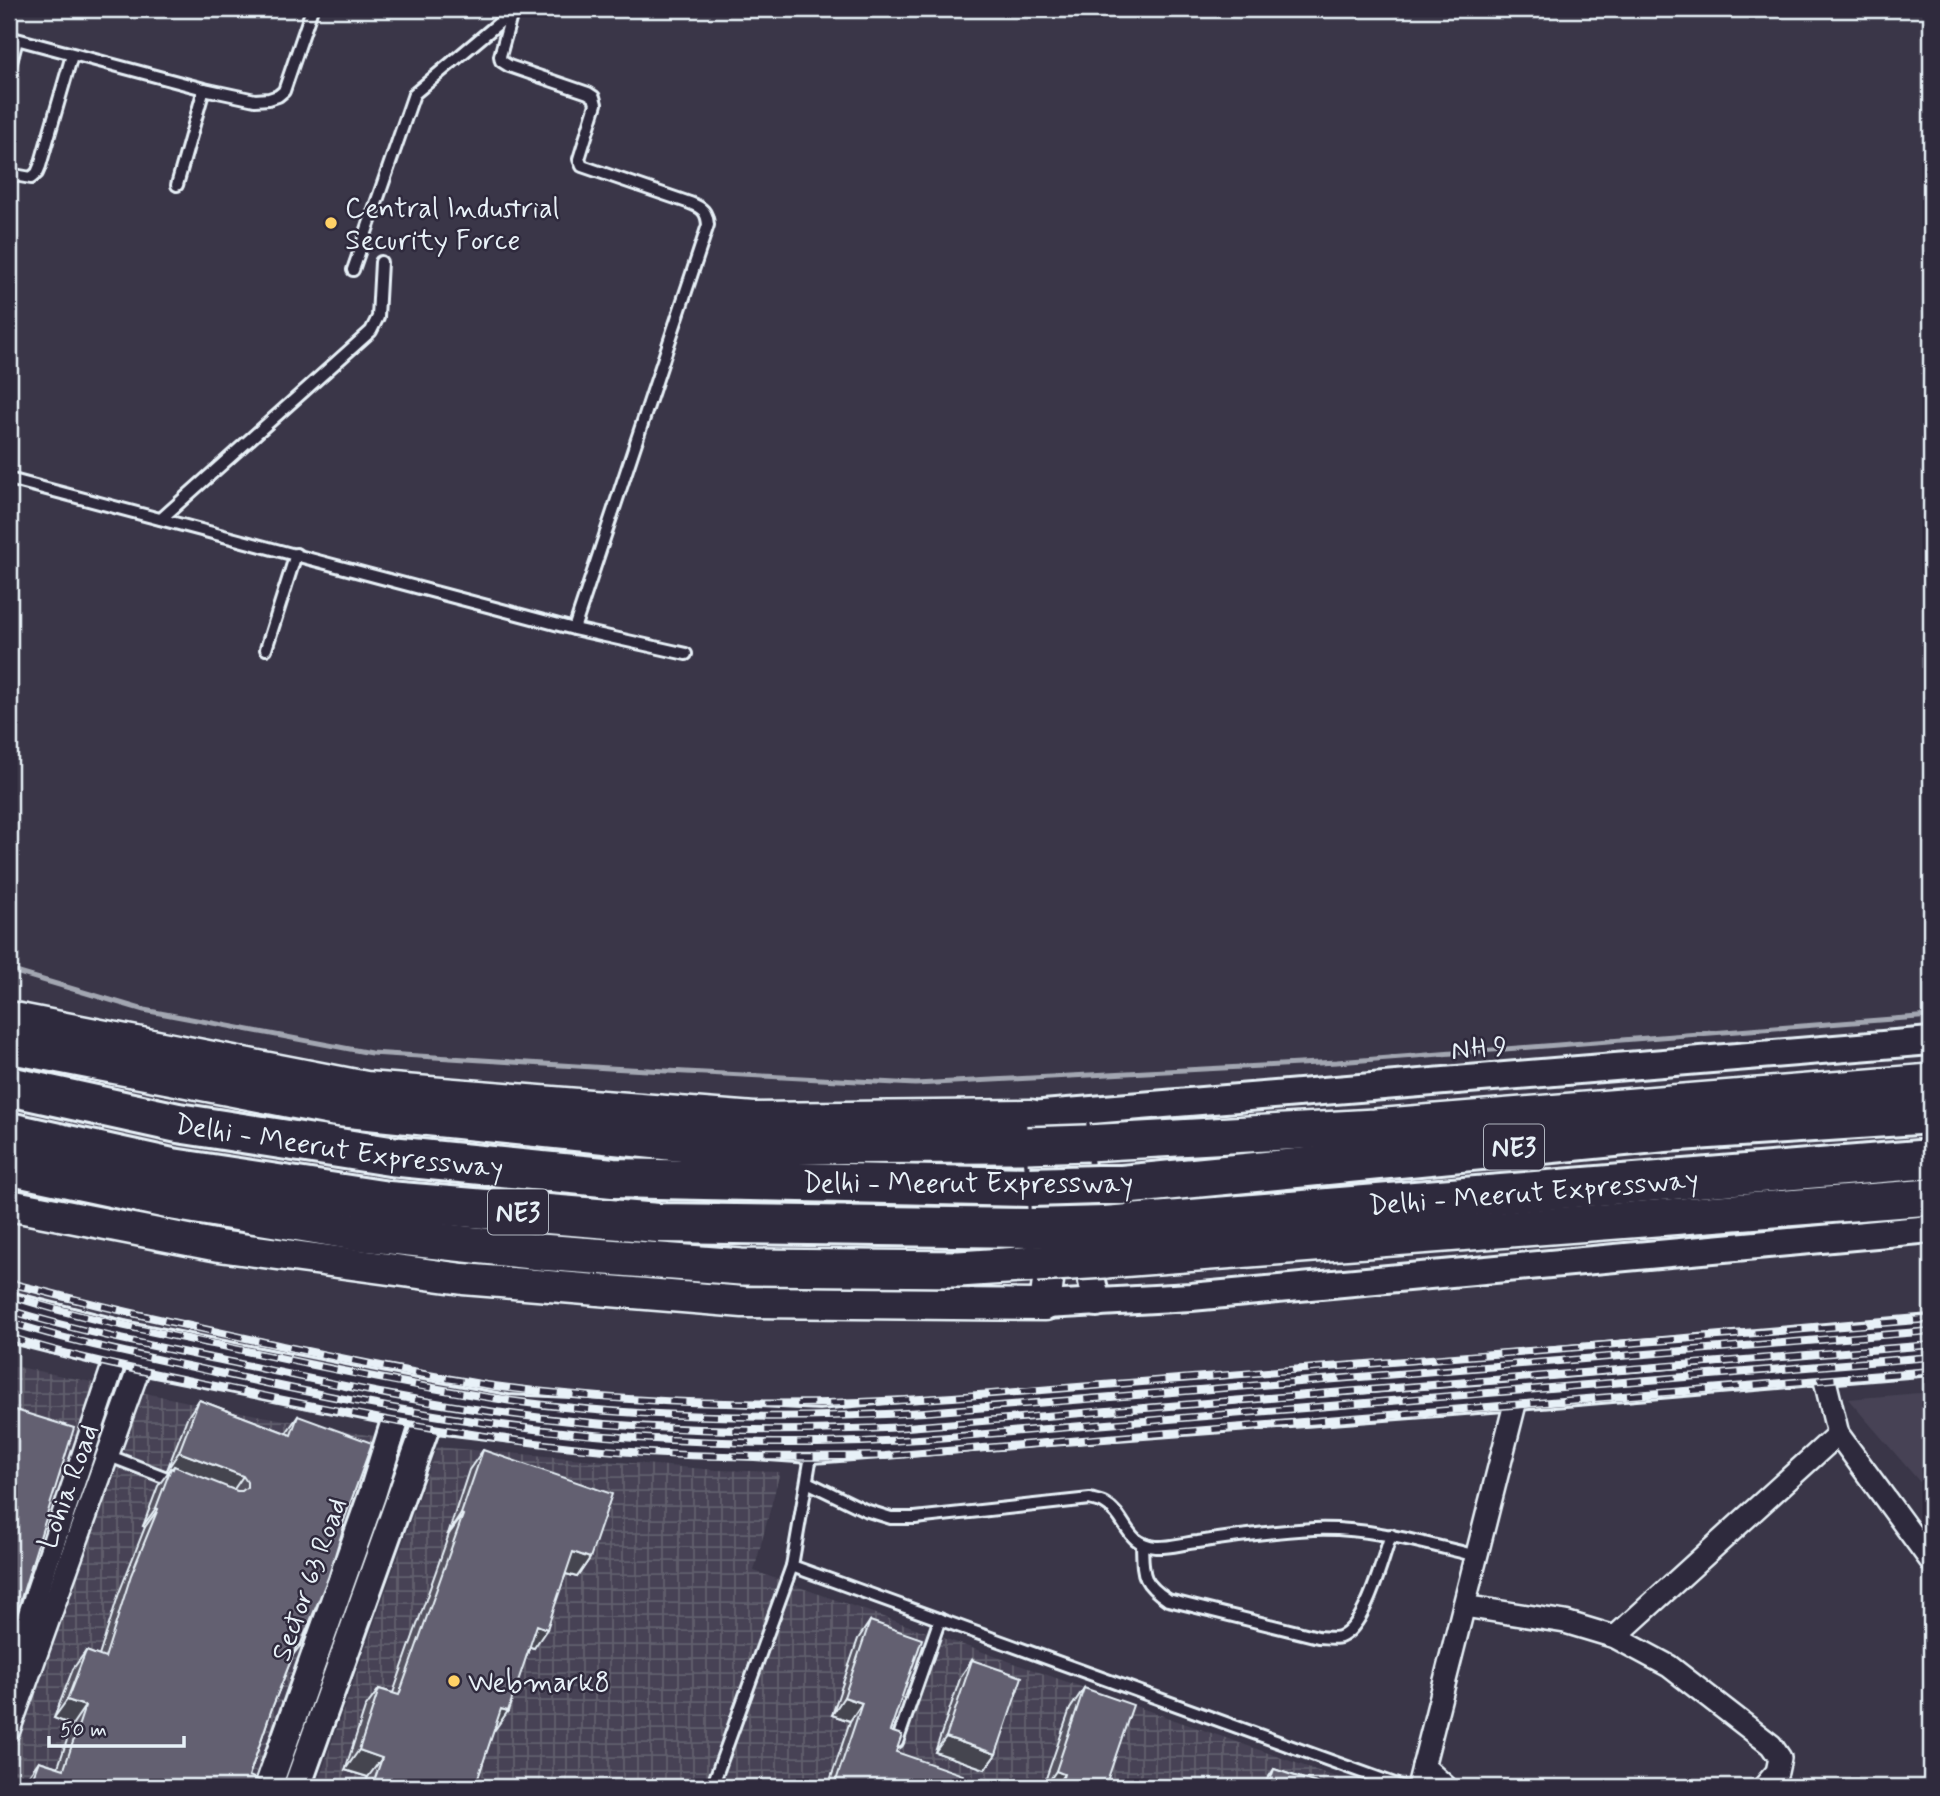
<svg xmlns="http://www.w3.org/2000/svg" width="1940" height="1796" font-family="Mynerve,sans-serif">
	<style>
		.built { fill: #464354 }
		.industrial { fill: url(#industrial-grid) }
		.lines { fill: none; stroke-linecap: round; stroke-linejoin: round }
		.stream { stroke: #a2a6b1; stroke-width: 5 }
		.service-casing { stroke: #e8f1f8; stroke-width: 16 }
		.minor-casing { stroke: #e8f1f8; stroke-width: 26 }
		.tertiary-casing { stroke: #e8f1f8; stroke-width: 32 }
		.secondary-casing { stroke: #e8f1f8; stroke-width: 35 }
		.trunk-casing { stroke: #e8f1f8; stroke-width: 40 }
		.motorway-casing { stroke: #e8f1f8; stroke-width: 44 }
		.service { stroke: #2f2a3d; stroke-width: 10 }
		.minor { stroke: #2f2a3d; stroke-width: 21 }
		.tertiary { stroke: #2f2a3d; stroke-width: 26 }
		.secondary { stroke: #2f2a3d; stroke-width: 30 }
		.trunk { stroke: #2f2a3d; stroke-width: 35 }
		.motorway { stroke: #2f2a3d; stroke-width: 38 }
		.rail-casing { stroke: #e8f1f8; stroke-width: 8 }
		.rail { stroke: #2f2a3d; stroke-width: 5; stroke-dasharray: 16; stroke-linecap: butt }
		.trunk-bridge-casing { stroke: #e8f1f8; stroke-width: 40; stroke-linecap: butt }
		.motorway-bridge-casing { stroke: #e8f1f8; stroke-width: 44; stroke-linecap: butt }
		.trunk-bridge { stroke: #2f2a3d; stroke-width: 35 }
		.motorway-bridge { stroke: #2f2a3d; stroke-width: 38 }
		.wall { fill: #555361; stroke: #e8f1f8; stroke-width: 2 }
		.shaded-wall { fill: #45444f; stroke: #e8f1f8; stroke-width: 2 }
		.building { fill: #636171; stroke: #e8f1f8; stroke-width: 2 }
		.poi-dot { fill: #ffd166; stroke: #2f2a3d; stroke-width: 2.5 }
		.labels { text-anchor: middle; stroke-width: 5; stroke-linejoin: round; paint-order: stroke }
		.shield { fill: #2f2a3d; stroke: #b0b5c0; stroke-width: 2 }
		.shield-label { font-size: 26px; font-weight: bold; fill: #e8f1f8 }
		.poi-label { font-size: 28px; fill: #e8f1f8; stroke: #2f2a3d; text-anchor: start }
		.street-label { font-size: 28px; fill: #e8f1f8; stroke: #2f2a3d }
	</style>
	<defs>
		<pattern id="industrial-grid" width="8" height="8" patternUnits="userSpaceOnUse" patternTransform="scale(1.75)"><rect width="8" height="8" fill="#464354"/><path d="M0 4h8M4 0v8" fill="none" stroke="#615f6d"/></pattern>
	</defs>
	<rect width="100%" height="100%" fill="#3a3648"/>
	<filter id="ink" filterUnits="userSpaceOnUse"><feTurbulence type="fractalNoise" baseFrequency=".0143" numOctaves="2"/><feDisplacementMap in="SourceGraphic" scale="14" xChannelSelector="R" yChannelSelector="G"/><feConvolveMatrix kernelMatrix="1 2 1 2 8 2 1 2 1" color-interpolation-filters="sRGB"/></filter>
	<g filter="url(#ink)">
		<polygon class="built" points="1931,1392 1931,1495 1848,1399"/>
		<g class="industrial">
			<polygon points="9,1365 213,1407 379,1437 253,1787 9,1787"/>
			<polygon points="437,1447 717,1470 780,1472 754,1571 1364,1787 316,1787"/>
		</g>
		<g class="lines">
			<polyline class="stream" points="9,970 144,1010 371,1053 609,1068 915,1084 1337,1062 1931,1016"/>
			<defs>
				<g id="service">
					<path d="M513 9 500 56 501 61 509 66 588 93 594 97 596 104 579 159 582 166 690 203C703 208 707 212 708 225L574 629"/>
					<polyline points="9,37 204,89 255,100 269,99 278,96 284,91 312,9"/>
					<polyline points="9,70 17,40"/>
					<polyline points="9,174 31,178 37,173 40,166 72,55"/>
					<polyline points="177,185 204,89"/>
					<polyline points="353,270 414,94 512,12"/>
					<polyline points="9,479 574,629 686,654"/>
					<polyline points="161,519 371,331 378,317 381,262"/>
					<polyline points="266,649 296,554"/>
					<polyline points="107,1455 177,1482"/>
					<path d="M807 1482 865 1510 891 1518H915L1090 1499C1095 1501 1101 1501 1105 1504 1128 1517 1124 1544 1156 1547 1169 1548 1184 1543 1198 1542 1236 1536 1276 1531 1314 1529 1370 1527 1423 1543 1477 1556"/>
					<path d="M1142 1544C1143 1575 1141 1582 1168 1600L1318 1637C1324 1637 1335 1639 1340 1637 1366 1627 1382 1560 1391 1535"/>
					<polyline points="792,1566 1403,1787"/>
					<polyline points="897,1742 940,1619"/>
					<polyline points="712,1787 792,1566 812,1450"/>
				</g>
				<g id="minor">
					<polyline points="1815,1339 1838,1434 1931,1561"/>
					<polyline points="1464,1606 1565,1622 1615,1637 1669,1666 1771,1745 1780,1758 1777,1772 1764,1787"/>
					<polyline points="1615,1637 1838,1434"/>
					<polyline points="9,1675 121,1342"/>
					<polyline points="9,1730 147,1345"/>
					<polyline points="1423,1766 1446,1787"/>
					<polyline points="1418,1787 1517,1396 1523,1365"/>
				</g>
				<g id="tertiary">
					<polyline points="1031,1115 1931,1041"/>
					<polyline points="1077,1127 1092,1281 1097,1303"/>
					<polyline points="1045,1305 1191,1297 1931,1229"/>
					<polyline points="9,1306 123,1335 405,1391 507,1409 820,1424 1931,1329"/>
					<polyline points="9,1328 116,1355 429,1418 514,1428 812,1449 1517,1396 1931,1361"/>
					<polyline points="268,1787 372,1495 403,1395"/>
					<polyline points="297,1787 429,1418 434,1401"/>
				</g>
				<polyline id="secondary" points="9,1017 366,1087 754,1118 1031,1115 1037,1134 1048,1281 1045,1305 743,1302 463,1279 219,1246 9,1205"/>
				<g id="trunk">
					<polyline points="9,1045 334,1108 708,1146 1027,1145"/>
					<polyline points="1087,1143 1375,1127 1931,1082"/>
					<polyline points="9,1167 174,1202 354,1232 540,1252 741,1267 959,1269 1036,1264"/>
					<polyline points="1105,1260 1931,1197"/>
				</g>
				<g id="motorway">
					<path id="s1" d="M9 1086 178 1123 390 1156 613 1178 1030 1187"/>
					<polyline points="9,1132 172,1168 388,1201 658,1223 1033,1228"/>
					<polyline points="1098,1185 1122,1185 1665,1132 1931,1114"/>
					<path id="s2" d="M1105 1226 1931 1159"/>
				</g>
			</defs>
			<use href="#service" class="service-casing"/>
			<use href="#minor" class="minor-casing"/>
			<use href="#tertiary" class="tertiary-casing"/>
			<use href="#secondary" class="secondary-casing"/>
			<use href="#trunk" class="trunk-casing"/>
			<use href="#motorway" class="motorway-casing"/>
			<use href="#service" class="service"/>
			<use href="#minor" class="minor"/>
			<use href="#tertiary" class="tertiary"/>
			<use href="#secondary" class="secondary"/>
			<use href="#trunk" class="trunk"/>
			<use href="#motorway" class="motorway"/>
			<defs>
				<g id="rail">
					<path d="M9 1283C35 1289 60 1296 86 1302 154 1319 223 1333 292 1348 359 1362 426 1376 494 1386 647 1406 800 1408 953 1397L1931 1319"/>
					<path d="M9 1295C86 1321 167 1334 246 1351 335 1370 423 1388 512 1401 648 1419 788 1420 925 1412L1931 1331"/>
					<path d="M9 1310C85 1333 163 1348 240 1364 330 1383 420 1403 511 1414 642 1432 775 1433 907 1427L1931 1345"/>
					<path d="M9 1322C78 1344 149 1357 219 1373 357 1403 495 1430 636 1438 719 1443 802 1445 884 1441 930 1439 976 1435 1021 1431L1931 1357"/>
					<path d="M9 1337C84 1361 163 1375 240 1391 370 1418 499 1443 631 1452 716 1458 801 1457 885 1456L1931 1371"/>
				</g>
			</defs>
			<use href="#rail" class="rail-casing"/>
			<use href="#rail" class="rail"/>
			<defs>
				<g id="trunk-bridge">
					<polyline points="1027,1145 1087,1143"/>
					<polyline points="1036,1264 1105,1260"/>
				</g>
				<g id="motorway-bridge">
					<polyline points="1030,1187 1098,1185"/>
					<polyline points="1033,1228 1105,1226"/>
				</g>
			</defs>
			<use href="#trunk-bridge" class="trunk-bridge-casing"/>
			<use href="#motorway-bridge" class="motorway-bridge-casing"/>
			<use href="#trunk-bridge" class="trunk-bridge"/>
			<use href="#motorway-bridge" class="motorway-bridge"/>
		</g>
		<g class="wall">
			<polygon points="199,1400 286,1433 298,1416 342,1526 300,1646 293,1655 272,1708 249,1776 259,1787 23,1787 26,1779 39,1761 58,1767 72,1725 54,1718 73,1669 86,1651 99,1656 119,1593 145,1527 143,1526 158,1486 169,1471 167,1470 187,1418"/>
			<polygon points="483,1450 590,1558 577,1577 566,1574 534,1648 530,1647 493,1731 475,1787 364,1787 368,1777 345,1770 365,1708 379,1689 393,1693 449,1534 448,1534 469,1470"/>
			<polygon points="870,1621 890,1731 896,1752 959,1787 828,1787 850,1721 832,1715 858,1639"/>
			<polygon points="972,1660 996,1754 985,1769 935,1752 961,1676"/>
			<polygon points="1084,1688 1105,1787 1043,1787 1070,1709"/>
			<polygon points="1274,1769 1328,1787 1262,1787"/>
		</g>
		<g class="shaded-wall">
			<polygon points="179,1452 243,1476 230,1495 174,1466 170,1471 171,1468 169,1471 167,1470"/>
			<polygon points="156,1508 158,1509 145,1527 143,1526"/>
			<polygon points="461,1514 463,1515 449,1534 448,1534"/>
			<polygon points="573,1552 590,1558 577,1577 559,1572"/>
			<polygon points="10,1616 15,1618 9,1626 9,1618"/>
			<polygon points="537,1625 547,1629 534,1648 524,1645"/>
			<polygon points="844,1697 862,1703 850,1721 832,1715"/>
			<polygon points="67,1700 85,1706 72,1725 54,1718"/>
			<polygon points="501,1709 508,1711 494,1731 487,1728"/>
			<polygon points="946,1737 996,1754 985,1769 935,1752"/>
			<polygon points="359,1750 382,1758 368,1777 345,1770"/>
			<polygon points="1056,1771 1064,1774 1055,1787 1045,1787"/>
		</g>
		<g class="building">
			<polygon points="199,1400 291,1435 298,1416 372,1443 342,1526 344,1526 328,1578 300,1646 297,1645 272,1708 249,1776 261,1781 259,1787 29,1787 39,1761 64,1769 85,1706 67,1700 86,1651 105,1658 131,1575 158,1509 156,1508 171,1468 173,1469 174,1466 237,1491 242,1491 247,1487 247,1482 243,1476 179,1452"/>
			<polygon points="9,1408 74,1428 15,1618 10,1616 9,1621"/>
			<polygon points="483,1450 612,1494 590,1558 573,1552 547,1629 537,1625 508,1711 501,1709 475,1787 372,1787 382,1758 359,1750 379,1689 399,1695 463,1515 461,1514"/>
			<polygon points="870,1621 922,1639 890,1731 902,1735 896,1752 963,1775 959,1787 834,1787 862,1703 844,1697"/>
			<polygon points="972,1660 1022,1677 996,1754 946,1737"/>
			<polygon points="1084,1688 1133,1705 1105,1787 1060,1787 1064,1774 1056,1771"/>
			<polygon points="1274,1769 1328,1787 1268,1787"/>
		</g>
	</g>
	<g class="poi-dot">
		<circle cx="331" cy="223" r="7"/>
		<circle cx="454" cy="1681" r="7"/>
	</g>
	<g class="labels">
		<g class="shield">
			<rect x="1484" y="1124.5" width="60" height="45" rx="5"/>
			<rect x="488" y="1189.5" width="60" height="45" rx="5"/>
		</g>
		<g class="shield-label">
			<text x="1514" y="1156">NE3</text>
			<text x="518" y="1221">NE3</text>
		</g>
		<g class="poi-label">
			<text x="345" y="217">Central Industrial<tspan x="345" dy="32">Security Force</tspan></text>
			<text x="468" y="1691">Webmark8</text>
		</g>
		<g class="street-label">
			<text transform="translate(1479 1047) rotate(-5)" y="10">NH 9</text>
			<text dy="10" stroke="none"><textPath href="#s1" startOffset="336">Delhi - Meerut Expressway</textPath></text>
			<text x="968" y="1192">Delhi - Meerut Expressway</text>
			<text dy="10" stroke="none"><textPath href="#s2" startOffset="430">Delhi - Meerut Expressway</textPath></text>
			<text transform="translate(67 1486) rotate(-70)" y="10">Lohia Road</text>
			<text transform="translate(308 1579) rotate(-70)" y="10">Sector 63 Road</text>
		</g>
	</g>
	<rect width="1940" height="1796" fill="none" stroke="#2f2a3d" stroke-width="35"/>
	<rect x="18" y="18" width="1905" height="1761" fill="none" stroke="#e8f1f8" stroke-width="2.5" filter="url(#ink)"/>
	<path d="M49 1736v10h135v-10" fill="none" stroke="#e8f1f8" stroke-width="3.5"/>
	<text x="60" y="1736" font-size="21" fill="#e8f1f8" stroke="#2f2a3d" stroke-width="5" paint-order="stroke">50 m</text>
</svg>
